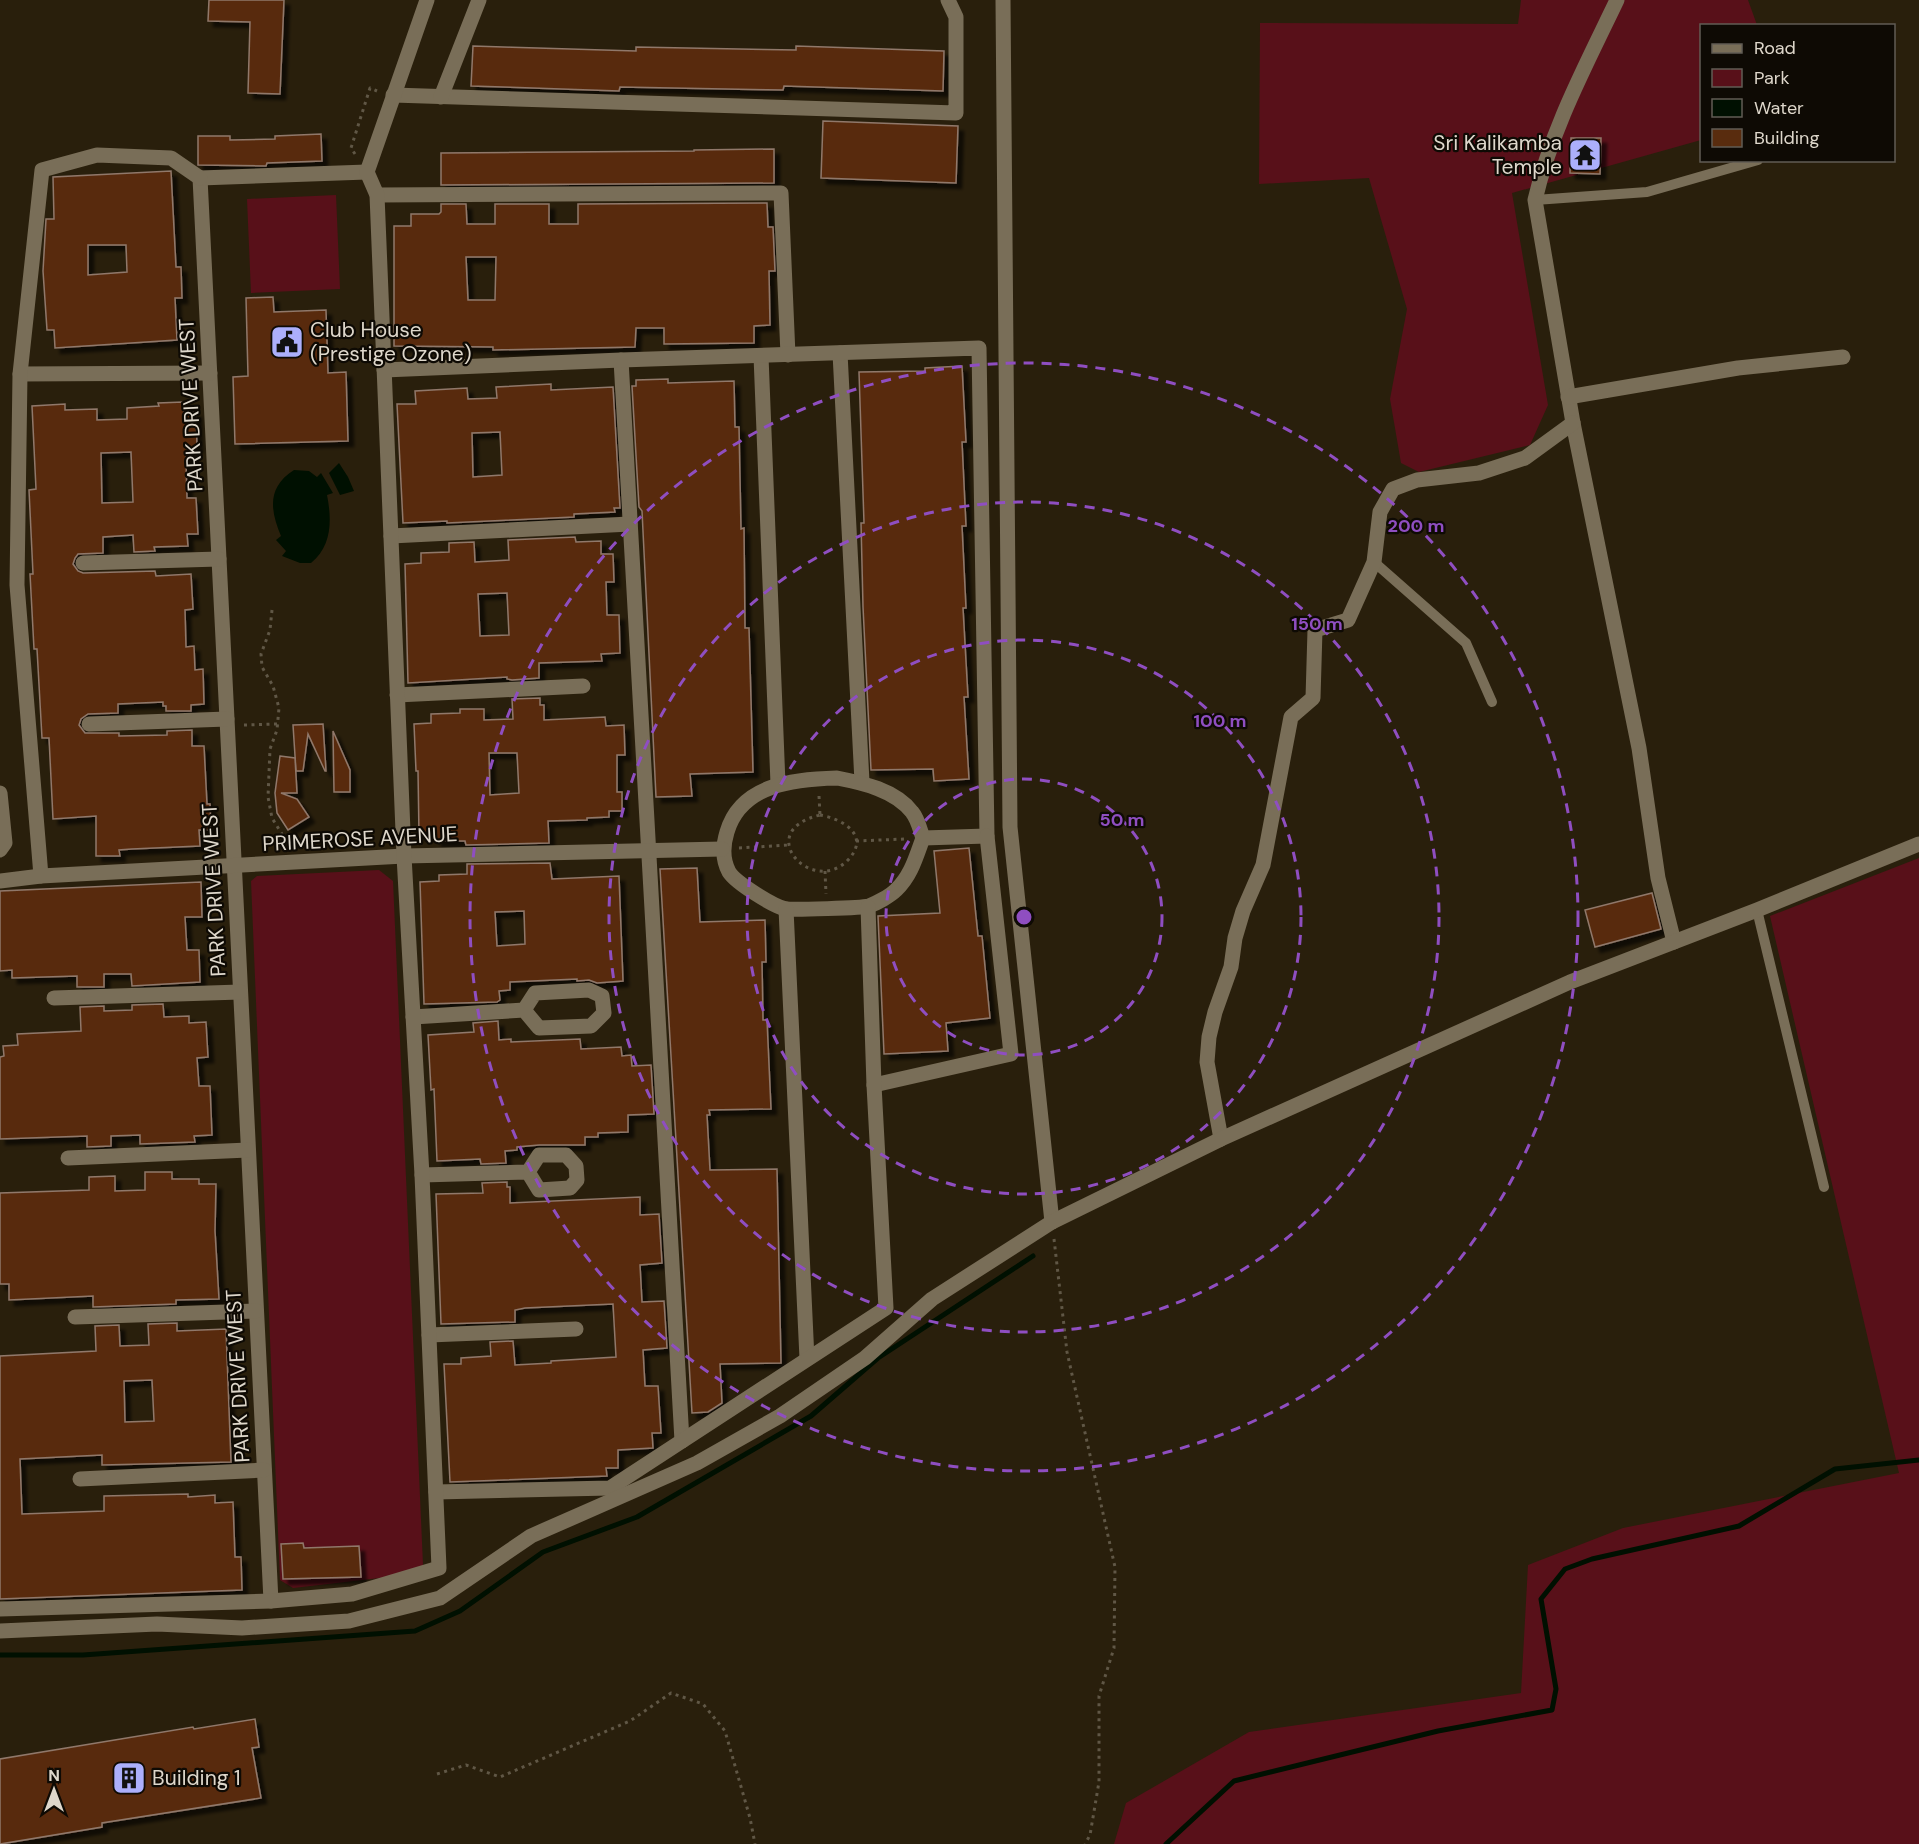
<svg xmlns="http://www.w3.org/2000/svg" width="1919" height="1844" font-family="'DM Sans',sans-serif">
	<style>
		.green { fill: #581019 }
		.water { fill: #001001 }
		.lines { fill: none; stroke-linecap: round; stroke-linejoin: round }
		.stream { stroke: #001001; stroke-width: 5 }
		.building { fill: #592c0e; stroke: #90786b; stroke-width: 1.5; fill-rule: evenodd; filter: url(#shadow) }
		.path { stroke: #605746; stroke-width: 3; stroke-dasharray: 3 4.5; stroke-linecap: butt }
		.lane { stroke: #796e58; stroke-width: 10 }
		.street { stroke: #796e58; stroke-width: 15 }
		.ring { fill: none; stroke: #8f4ec1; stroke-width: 3; stroke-dasharray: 10 8 }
		.labels { text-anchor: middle; stroke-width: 4.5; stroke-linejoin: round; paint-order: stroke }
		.poi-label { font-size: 21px; fill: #ded7cb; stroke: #0e0a04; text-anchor: start }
		.street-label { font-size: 21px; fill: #ded7cb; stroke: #0e0a04 }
		.centre { fill: #8f4ec1; stroke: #0e0a04; stroke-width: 3 }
		.ring-label { font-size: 18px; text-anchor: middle; font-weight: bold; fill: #8f4ec1; stroke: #0e0a04; stroke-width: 4.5; stroke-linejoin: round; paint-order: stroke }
	</style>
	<defs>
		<filter id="shadow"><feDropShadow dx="5.5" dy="5.5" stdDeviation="1.5" flood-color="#0009"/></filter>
	</defs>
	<rect width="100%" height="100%" fill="#291f0c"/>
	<g class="green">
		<polygon points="1521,0 1748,0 1757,25 1702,26 1701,140 1512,193 1548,405 1530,445 1419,472 1401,463 1390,399 1407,309 1369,178 1259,184 1260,23 1518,24"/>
		<polygon points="336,195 340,289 251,293 247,199"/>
		<polygon points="1919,858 1919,1844 1114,1844 1126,1803 1249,1732 1521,1693 1528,1565 1623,1528 1899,1473 1770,916"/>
		<polygon points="379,870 393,881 423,1565 414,1574 293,1588 280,1580 251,881 257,876"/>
	</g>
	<g class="water">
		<polygon points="339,463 348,477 354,491 340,495 329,473"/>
		<path d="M294 470 309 471 317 477 321 473 333 493 327 495C332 520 332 546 311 563H300L282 556 286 551 276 540 281 536C270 510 267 487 294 470Z"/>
	</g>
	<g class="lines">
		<g class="stream">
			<polyline points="0,1655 83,1655 415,1631 460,1611 543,1552 637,1517 811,1416 878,1358 1033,1256"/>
			<polyline points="1166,1844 1234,1781 1438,1731 1552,1710 1556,1689 1541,1599 1565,1569 1592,1559 1739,1526 1835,1469 1919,1460"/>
		</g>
	</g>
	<g class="building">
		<polygon points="209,0 284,0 280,94 248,93 250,22 208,21"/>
		<polygon points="473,46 636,51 636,47 796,50 796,46 944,51 943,91 784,86 783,90 620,87 619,91 471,86"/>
		<polygon points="823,121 958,126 956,183 821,178"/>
		<polygon points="321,134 322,161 267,163 266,166 198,165 198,136 230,136 230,140 275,139 275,136"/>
		<polygon points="1571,138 1601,138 1600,174 1570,173"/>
		<polygon points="774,149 774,183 441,185 441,153 694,151 694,150"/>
		<path d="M171 171 176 267H181L182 298H175L177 340 55 348 54 330H47L43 271 46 219H54L53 177ZM88 245H126L127 272 88 275Z"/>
		<path d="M767 203 768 227H773L775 271H769L770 325 754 326V343L664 344V328H636L635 347 493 350V347L394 346V226H411V214H439L441 212V204H466L467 224H495V204H549V224H578V204ZM466 257H496L495 300H468Z"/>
		<polygon points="273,297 274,312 326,310 328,373 346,372 348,441 235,444 233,377 248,376 246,298"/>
		<polygon points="962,366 966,442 962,442 966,526 962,526 966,608 963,608 968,697 964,697 969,779 934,781 933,769 871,770 863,607 861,523 864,523 859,372 925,371 925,368"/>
		<polygon points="668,379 668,383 734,381 735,427 739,427 741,529 744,528 745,628 749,628 753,772 690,774 692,796 656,797 642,511 639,507 632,386 636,386 636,380"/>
		<path d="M551 384V390L613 387 620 508H614L615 512 574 514V517L447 523V521L403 523 397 404H416L415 391 467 388 468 399 497 398 496 387ZM500 432 502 475 473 477 472 433Z"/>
		<path d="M183 402 184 413 196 412 197 447H187L186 461 187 498H196L198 534H187L188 546 154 547 155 551 134 552 133 535 103 537V553L78 554 75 558 73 564 78 571 83 573 155 571 156 576 191 574 193 609 185 610 186 647 194 646 195 670 203 669 204 704 191 705V711H166V706H163V702L118 704V713L88 714 81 719 79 725 85 733H119V736L167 735V731L192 730V746H204L207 804H210L211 830H199L200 846 132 849 119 850 120 856H96V816L53 819 49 738H42L37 649H34L30 574H33L29 490 36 489 32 406 65 404V410L97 409V420L127 419V408L159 406 158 403ZM131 452 133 502 102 503 101 453Z"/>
		<path d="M575 537 576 542 601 541V554H613L614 582H606L607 615H619L620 653 601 654 602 661 539 663V678L512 680 507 679V677L408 683 405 564 421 563V553L449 552V543L474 542 475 562 509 560 508 540ZM507 593 509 635 480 636 478 594Z"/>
		<path d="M540 698V705H544V720L605 717 606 726 624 725 625 755H617V792H622V811H609V817L587 818V820L548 821 549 843 466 845 465 841H436V834L419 835 418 771H416L414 724 431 723V714L460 713V709H484V720L513 719 512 699ZM489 753H517L519 793 490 795Z"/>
		<polygon points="323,724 326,771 325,771 308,734 303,771 296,771 293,725"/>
		<polygon points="333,731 350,770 350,792 334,792"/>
		<polygon points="280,756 295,758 297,793 281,793 297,799 309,817 288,830 277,813 275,793"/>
		<polygon points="969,848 978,936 982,936 990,1018 946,1023 948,1051 884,1054 878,916 940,913 934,851"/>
		<path d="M550 863 552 879 619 876 623 981 597 983 589 980 577 981V979L510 982V990L499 991 500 1000 497 1002 424 1004 420 882 439 881V875L467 874V864ZM524 911 525 944 497 946 495 912Z"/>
		<polygon points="697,868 700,922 765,920 766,962 762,962 763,1020 767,1020 771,1109 709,1110 710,1115 707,1115 710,1170 777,1169 781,1363 720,1364 722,1403 708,1412 692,1413 660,869"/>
		<polygon points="201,882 202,917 185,917 187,950 199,950 200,982 132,986 131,974 104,974 104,987 77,987 77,976 12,978 12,970 0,971 0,891"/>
		<polygon points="1652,893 1661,929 1595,947 1585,910"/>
		<polygon points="163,1004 164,1017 189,1016 189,1023 206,1022 208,1057 197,1058 199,1086 210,1086 212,1135 194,1136 195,1142 140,1144 140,1135 111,1136 111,1146 87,1147 87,1136 0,1139 0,1057 4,1056 3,1046 18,1045 17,1034 81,1031 80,1007 104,1006 104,1011 132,1010 132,1005"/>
		<polygon points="498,1021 499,1040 511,1039 511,1042 580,1039 581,1049 621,1047 622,1056 631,1055 632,1066 651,1065 654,1114 628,1115 628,1132 598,1133 598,1137 585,1137 585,1145 539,1145 517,1147 517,1150 505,1151 506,1163 481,1164 480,1159 437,1161 434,1089 431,1090 428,1035 474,1032 473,1023"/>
		<polygon points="145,1172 172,1172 172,1179 199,1179 199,1184 216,1184 215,1231 219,1299 176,1300 176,1304 93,1307 93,1296 9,1300 9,1284 0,1284 0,1193 89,1190 89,1177 115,1176 115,1191 145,1190"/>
		<polygon points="507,1182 507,1187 510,1187 510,1203 640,1197 640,1215 659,1214 662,1263 640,1265 642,1302 664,1301 667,1348 643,1350 645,1386 658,1386 661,1433 652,1433 653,1448 618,1450 618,1468 606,1468 607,1476 450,1482 444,1364 461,1364 461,1358 491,1356 490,1342 513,1341 515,1365 551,1363 551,1361 616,1357 613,1304 525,1308 515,1310 515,1322 441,1324 436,1194 483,1193 482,1183"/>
		<path d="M177 1323V1331L226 1329 231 1462 102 1465V1455L20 1459 22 1514 104 1511V1496L188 1494V1497L215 1495V1503L233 1502 235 1557H241L242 1590 0 1599V1356L96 1351 95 1326 119 1325 120 1346 149 1345 148 1324ZM152 1380 154 1421 125 1422 124 1381Z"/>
		<polygon points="303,1543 304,1548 359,1546 361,1577 283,1579 281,1544"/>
		<polygon points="255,1719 259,1747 252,1748 261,1798 102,1823 102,1827 0,1844 0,1759 193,1727 194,1729"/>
	</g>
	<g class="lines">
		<g class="path">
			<polyline points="355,154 351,148 370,88 377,91"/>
			<polyline points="272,610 270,630 261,654 262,667 273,686 279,708 277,730 270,749 268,797 272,818 288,844"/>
			<polyline points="244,725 278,724"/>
			<polyline points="819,796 820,815"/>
			<path d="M820 815C843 819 872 836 847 861 811 896 752 831 820 815Z"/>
			<polyline points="856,841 905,839"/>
			<polyline points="739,848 789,845"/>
			<polyline points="825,871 826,894"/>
			<polyline points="1054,1239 1067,1352 1115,1567 1114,1648 1099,1696 1099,1782 1090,1835 1085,1844"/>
			<polyline points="437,1774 466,1765 500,1777 630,1721 671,1693 703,1704 725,1731 750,1818 755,1844"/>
		</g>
		<g class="lane">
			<polyline points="1535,200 1647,192 1758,160"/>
			<polyline points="1374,562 1466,643 1492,702"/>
			<polyline points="1757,910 1824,1187"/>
		</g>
		<g class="street">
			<polyline points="1003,0 1010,827 1052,1222"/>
			<path d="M1617 0C1586 65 1551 130 1535 200L1573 423 1639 748 1658 878 1674 942"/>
			<polyline points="393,95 956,113 956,17 948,0"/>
			<polyline points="441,97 479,0"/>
			<polyline points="200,178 271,1601"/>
			<polyline points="200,178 367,172"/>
			<polyline points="377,195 781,193 788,355"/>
			<polyline points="840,353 862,782"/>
			<polyline points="761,356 778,784"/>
			<polyline points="621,360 682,1441"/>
			<polyline points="384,370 621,360 979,348 987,836 923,838"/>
			<polyline points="20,374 210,373"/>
			<polyline points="1568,397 1738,368 1843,357"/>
			<polyline points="391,536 630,524"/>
			<polyline points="83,563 219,559"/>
			<polyline points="397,695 583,686"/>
			<polyline points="89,724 227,719"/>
			<path d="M837 778C863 783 895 790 912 812 918 819 920 830 923 838 916 857 911 876 896 890 890 896 877 903 869 906 862 908 793 910 786 909 773 906 736 883 729 872 722 859 723 845 727 832 741 784 795 779 837 778Z"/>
			<polyline points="0,793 5,843 0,850"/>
			<polyline points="41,876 17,585 20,374 42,170 97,155 171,158 200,178"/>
			<polyline points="0,881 41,876 404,856 722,849"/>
			<polyline points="786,909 807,1359"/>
			<polyline points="54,998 240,992"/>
			<polyline points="413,1017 524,1010 535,993 589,990 602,996 604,1013 591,1026 539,1028 524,1010"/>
			<polyline points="874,1085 1011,1054 987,836"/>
			<polyline points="1221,1139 1207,1062 1209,1037 1215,1012 1231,967 1235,938 1243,911 1263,865 1291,717 1313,698 1315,630 1348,620 1374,562 1380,512 1393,489 1417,480 1479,473 1525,458 1573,423"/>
			<polyline points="68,1158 248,1150"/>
			<polyline points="422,1175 528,1172 539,1155 566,1155 576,1166 577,1180 570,1188 539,1190 528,1172"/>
			<polyline points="75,1317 256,1311"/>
			<polyline points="429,1335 576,1329"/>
			<polyline points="80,1479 264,1470"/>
			<polyline points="436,1492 610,1488 886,1308 874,1085 868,907"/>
			<polyline points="0,1609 271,1601 352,1594 439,1568 422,1175 404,856 377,195 367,172 427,0"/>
			<polyline points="0,1631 157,1624 242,1628 349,1621 440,1598 531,1536 697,1463 780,1416 865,1358 932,1299 1052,1222 1221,1139 1570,982 1757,910 1919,844"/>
		</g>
	</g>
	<g class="ring">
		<circle cx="1024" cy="917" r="138"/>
		<circle cx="1024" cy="917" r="277"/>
		<circle cx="1024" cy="917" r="415"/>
		<circle cx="1024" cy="917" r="554"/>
	</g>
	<defs>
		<symbol id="temple-square" viewBox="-11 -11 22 22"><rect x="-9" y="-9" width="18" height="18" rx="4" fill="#acaffb" stroke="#0e0a04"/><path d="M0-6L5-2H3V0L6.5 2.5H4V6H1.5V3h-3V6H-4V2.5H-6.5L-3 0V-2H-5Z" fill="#111"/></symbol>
		<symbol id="civic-square" viewBox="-11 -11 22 22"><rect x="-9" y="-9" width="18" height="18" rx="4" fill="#acaffb" stroke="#0e0a04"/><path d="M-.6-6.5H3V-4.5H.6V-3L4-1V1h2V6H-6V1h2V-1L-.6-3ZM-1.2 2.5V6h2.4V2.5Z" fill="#111"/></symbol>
		<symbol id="building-square" viewBox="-11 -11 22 22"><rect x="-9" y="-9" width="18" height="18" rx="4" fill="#acaffb" stroke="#0e0a04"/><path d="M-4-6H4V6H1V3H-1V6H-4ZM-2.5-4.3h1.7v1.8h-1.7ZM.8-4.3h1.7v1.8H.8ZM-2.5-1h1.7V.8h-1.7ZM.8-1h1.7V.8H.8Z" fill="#111"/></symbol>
	</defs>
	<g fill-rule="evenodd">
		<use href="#temple-square" x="1566" y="136" width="38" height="38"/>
		<use href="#civic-square" x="268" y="323" width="38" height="38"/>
		<use href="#building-square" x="110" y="1759" width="38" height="38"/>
	</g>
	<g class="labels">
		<g class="poi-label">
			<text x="1562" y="150" text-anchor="end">Sri Kalikamba<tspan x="1562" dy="24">Temple</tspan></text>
			<text x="310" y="337">Club House<tspan x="310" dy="24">(Prestige Ozone)</tspan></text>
			<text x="152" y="1785">Building 1</text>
		</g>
		<g class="street-label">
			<text transform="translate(191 405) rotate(-93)" y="7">PARK DRIVE WEST</text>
			<text transform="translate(360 839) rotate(-3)" y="7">PRIMEROSE AVENUE</text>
			<text transform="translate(214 890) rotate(-93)" y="7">PARK DRIVE WEST</text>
			<text transform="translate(238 1376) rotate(-93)" y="7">PARK DRIVE WEST</text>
		</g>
	</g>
	<circle cx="1024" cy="917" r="9" class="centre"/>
	<g class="ring-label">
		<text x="1416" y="532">200 m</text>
		<text x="1317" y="630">150 m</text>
		<text x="1220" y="727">100 m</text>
		<text x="1122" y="826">50 m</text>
	</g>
	<rect x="1700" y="24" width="195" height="138" fill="#0e0a04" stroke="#615c54" stroke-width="1.5"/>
	<rect x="1712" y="44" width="30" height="9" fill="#796e58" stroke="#615c54" stroke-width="1.5"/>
	<text x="1754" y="54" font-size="18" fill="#ded7cb">Road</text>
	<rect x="1712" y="69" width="30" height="18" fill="#581019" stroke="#615c54" stroke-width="1.5"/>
	<text x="1754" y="84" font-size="18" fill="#ded7cb">Park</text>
	<rect x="1712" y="99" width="30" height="18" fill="#001001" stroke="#615c54" stroke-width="1.5"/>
	<text x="1754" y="114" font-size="18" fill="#ded7cb">Water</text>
	<rect x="1712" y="129" width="30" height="18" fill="#592c0e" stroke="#615c54" stroke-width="1.5"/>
	<text x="1754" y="144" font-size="18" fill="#ded7cb">Building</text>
	<g transform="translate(54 1790)" stroke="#0e0a04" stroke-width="4.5" paint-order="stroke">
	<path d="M0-4.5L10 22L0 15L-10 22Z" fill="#ded7cb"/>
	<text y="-9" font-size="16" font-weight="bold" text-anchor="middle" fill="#ded7cb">N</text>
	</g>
</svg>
